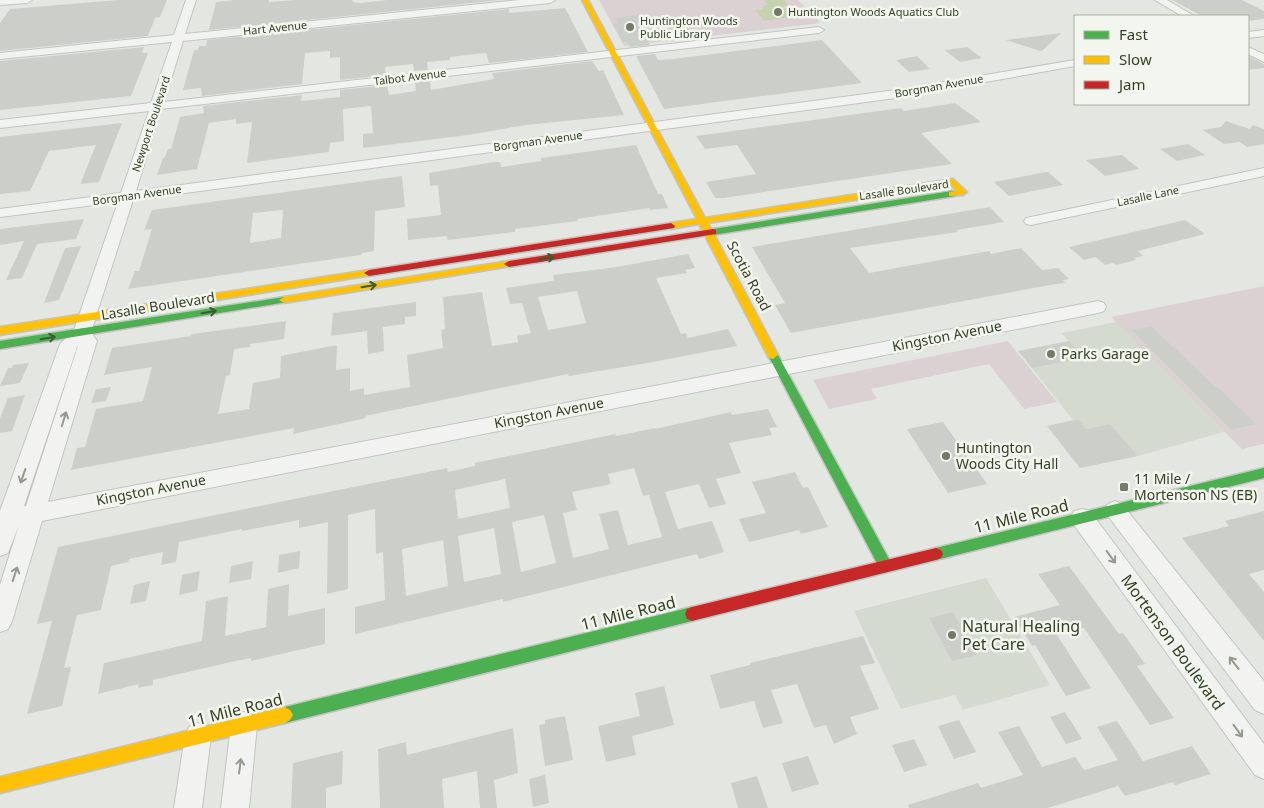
<svg xmlns="http://www.w3.org/2000/svg" width="1264" height="808" font-family="'Noto Sans',sans-serif">
	<style>
		.built { fill: #d4dacf }
		.green { fill: #dbd1d3 }
		.water { fill: #c4d3ad }
		.building { fill: #cccfc9; fill-rule: evenodd }
		.lines { fill: none; stroke-linecap: round; stroke-linejoin: round }
		.street-casing { stroke: #c2c5bf; stroke-width: 2 }
		.fast-casing { stroke: #c2c5bf; stroke-width: 3 }
		.slow-casing { stroke: #c2c5bf; stroke-width: 3 }
		.jam-casing { stroke: #c2c5bf; stroke-width: 3 }
		.street { fill: #f2f3f1; fill-rule: evenodd }
		.fast { fill: #4caf50; fill-rule: evenodd }
		.slow { fill: #ffc107; fill-rule: evenodd }
		.jam { fill: #c62828; fill-rule: evenodd }
		.oneway { stroke: #3a5c31 }
		.oneway2 { stroke: #939a8c }
		.poi-dot { fill: #727b68; stroke: #f3f6ee; stroke-width: 2 }
		.labels { text-anchor: middle; stroke-width: 5; stroke-linejoin: round; paint-order: stroke }
		.far-poi-label { font-size: 11px; fill: #344127; stroke: #f3f6ee; text-anchor: start }
		.far-street-label { font-size: 11px; fill: #344127; stroke: #f3f6ee }
		.street-label { font-size: 14px; fill: #344127; stroke: #f3f6ee }
		.poi-label { font-size: 14px; fill: #344127; stroke: #f3f6ee; text-anchor: start }
		.near-street-label { font-size: 16px; fill: #344127; stroke: #f3f6ee }
		.near-poi-label { font-size: 16px; fill: #344127; stroke: #f3f6ee; text-anchor: start }
	</style>
	<rect width="100%" height="100%" fill="#e4e7e1"/>
	<g class="built">
		<polygon points="1116,322 1231,430 1138,456 1110,424 1086,429 1078,419 1073,420 1032,368 1083,358 1062,333"/>
		<polygon points="986,578 1050,685 963,710 955,695 901,709 854,611"/>
	</g>
	<g class="green">
		<polygon points="599,0 798,0 821,23 624,46"/>
		<polygon points="1264,286 1264,444 1242,449 1111,317"/>
		<polygon points="1008,341 1057,402 1024,409 989,364 871,389 877,399 829,409 813,380"/>
	</g>
	<polygon class="water" points="764,0 784,0 788,5 770,10 790,8 797,16 764,21 755,10 763,9 765,5 768,5"/>
	<g class="building">
		<polygon points="118,0 167,0 160,17 155,18 148,36 0,51 0,23 10,9"/>
		<polygon points="235,0 269,0 269,2 296,0 352,0 353,2 361,3 387,0 501,0 209,30 216,2"/>
		<polygon points="1172,0 1242,0 1264,11 1264,19 1248,21 1248,16 1202,16"/>
		<polygon points="565,8 588,52 489,63 486,53 450,57 450,60 427,62 428,70 414,71 413,64 385,67 386,75 340,80 340,57 330,58 330,51 305,53 302,84 202,96 201,88 183,90 194,50 198,50 199,46 206,46 207,40 509,9 509,13"/>
		<polygon points="639,15 648,31 642,32 650,45 630,47 627,42 623,42 613,24 618,23 615,18"/>
		<polygon points="1061,33 1043,50 1040,51 1006,40"/>
		<polygon points="822,40 862,83 664,109 636,56 655,54 658,60 673,59"/>
		<polygon points="144,47 142,53 148,53 131,96 0,110 0,61"/>
		<polygon points="967,47 982,58 960,62 945,50"/>
		<polygon points="917,56 930,69 909,72 896,60"/>
		<polygon points="1248,56 1264,64 1264,68 1248,70"/>
		<polygon points="592,61 599,71 603,70 624,115 526,125 468,135 363,148 363,134 373,133 371,106 343,109 344,141 330,143 329,152 247,163 252,122 236,124 236,119 209,123 197,169 157,175 163,158 165,157 168,149 171,149 180,117 204,113 203,106 302,95 301,101 340,97 340,90 387,85 389,95 416,91 415,82 430,80 431,90 494,79 492,73"/>
		<polygon points="955,103 981,122 921,133 952,164 724,198 715,198 706,182 756,174 737,145 705,149 696,136 901,108 904,111"/>
		<polygon points="1226,121 1250,129 1253,125 1264,129 1264,144 1247,147 1240,142 1224,144 1203,130 1221,127"/>
		<polygon points="122,123 99,182 81,184 81,182 96,145 49,151 30,191 0,194 0,137"/>
		<polygon points="1188,144 1205,155 1177,161 1160,149"/>
		<polygon points="636,145 658,194 662,194 668,208 650,210 650,208 577,219 578,221 515,229 515,232 498,234 448,240 447,236 408,240 407,219 441,215 438,185 430,186 429,173 494,162 500,162 501,167 541,161 541,158"/>
		<polygon points="1122,155 1139,169 1105,176 1086,160"/>
		<polygon points="1046,172 1048,172 1063,185 1009,196 994,182"/>
		<path d="M402 176 405 207 375 211 374 251 362 253 361 255 128 289 135 271H139L152 229 144 230 152 210ZM283 210 281 238 250 243 253 213Z"/>
		<polygon points="990,207 1004,222 957,230 958,232 850,248 869,273 989,251 991,254 1021,248 1042,270 1058,268 1069,279 1063,280 1065,283 1050,285 791,333 775,305 785,303 752,247"/>
		<polygon points="84,219 76,239 37,244 22,278 6,280 24,241 0,245 0,229"/>
		<polygon points="1185,220 1205,234 1138,251 1143,256 1134,258 1136,260 1116,265 1113,263 1105,265 1096,257 1084,260 1069,247"/>
		<polygon points="81,246 59,300 44,303 65,248"/>
		<path d="M688 254 695 268 685 270 687 273 656 278 681 334 686 333 688 338 728 329 737 346 642 364 569 376 568 374 365 416 366 418 293 434 294 428 71 470 77 448 85 447 96 409 143 401 152 367 104 375 112 348 191 336 192 334 286 321 284 339 250 344V347L234 349 230 375 226 376 218 414 249 409 253 383 280 378 281 356 337 345 336 370 350 368V391L364 388V395L410 387 407 355 443 348 441 330 445 329 443 297 482 292 492 346 518 342 517 336 531 333 522 303 510 304 506 288 552 281 554 280 553 275 610 268ZM577 291 586 323 548 330 538 297Z"/>
		<polygon points="416,302 416,316 405,317 405,324 383,327 384,351 368,354 367,331 331,336 333,313"/>
		<polygon points="1151,326 1215,387 1218,387 1256,424 1231,430 1131,330"/>
		<polygon points="1069,341 1084,358 1032,368 1018,351"/>
		<polygon points="29,363 20,383 0,386 8,368 12,368 13,365"/>
		<polygon points="111,387 106,401 91,403 96,389"/>
		<polygon points="25,395 12,431 0,433 0,418 8,398"/>
		<path d="M768 409 777 427 769 428 772 435 729 443 741 473 716 479 726 504 709 508 699 484 665 492 678 529 712 521 724 552 699 559 697 554 503 602V599L355 634V607L385 600 383 552 376 554 375 509 348 515V589L327 594 328 522 299 528V520L242 531V529L179 542 176 562 161 565 163 552 129 559 128 562 111 566 101 610 77 615 64 668 71 667 62 706 27 714 52 621 37 624 58 547 447 468 448 472 475 466V463L615 434 616 436 655 428V429L731 412 732 415ZM634 468 643 496 649 495 662 537 628 545 618 510 599 514 609 549 573 558 563 513 577 510 572 492 611 484 608 474ZM505 479 510 508 458 519 455 490ZM544 515 556 563 521 572 512 522ZM494 528 501 574 464 582 458 536ZM443 540 448 586 406 596 402 549Z"/>
		<polygon points="1078,419 1086,429 1110,424 1138,456 1080,468 1047,426"/>
		<polygon points="943,422 963,450 987,484 948,493 907,429"/>
		<polygon points="795,472 803,488 808,487 828,527 801,534 799,530 749,542 739,519 766,513 752,482"/>
		<polygon points="1264,511 1264,570 1249,574 1264,592 1264,641 1182,538 1229,526 1225,521"/>
		<polygon points="300,551 299,568 278,573 279,555"/>
		<polygon points="253,561 251,579 229,583 231,566"/>
		<polygon points="1069,566 1119,634 1123,633 1145,664 1137,666 1174,718 1150,725 1084,628 1057,635 1091,688 1066,696 1035,645 1032,646 1014,617 1060,605 1038,574"/>
		<polygon points="200,571 197,591 179,595 182,575"/>
		<polygon points="150,581 146,601 130,604 134,585"/>
		<polygon points="289,584 288,616 325,608 325,644 251,661 251,658 231,662 153,680 153,685 138,688 139,684 98,694 104,663 202,641 206,601 228,596 225,636 266,627 268,589"/>
		<polygon points="953,612 977,655 952,661 929,618"/>
		<polygon points="863,636 875,663 860,666 879,709 850,717 857,734 834,744 826,725 814,728 797,684 771,690 783,723 763,728 754,701 720,709 710,675 750,665 750,663"/>
		<polygon points="664,686 674,725 632,736 636,755 606,762 598,726 640,716 635,693"/>
		<polygon points="1065,712 1082,739 1066,744 1050,717"/>
		<polygon points="565,716 573,760 545,766 539,725 545,724 545,720"/>
		<polygon points="959,720 976,752 954,759 938,726"/>
		<polygon points="1117,721 1143,761 1192,746 1211,774 1175,785 1173,782 1125,796 1118,786 1048,808 909,808 908,805 978,783 981,788 1023,775 998,732 1019,726 1042,767 1075,757 1084,770 1118,760 1097,727"/>
		<polygon points="513,728 518,773 494,780 497,808 480,808 477,771 442,779 444,808 380,808 378,749 406,742 407,755"/>
		<polygon points="914,739 927,765 904,772 892,745"/>
		<polygon points="343,751 342,784 326,788 326,808 291,808 293,763"/>
		<polygon points="808,756 819,784 792,792 782,763"/>
		<polygon points="545,775 549,803 533,807 529,779"/>
		<polygon points="757,776 768,808 738,808 731,783"/>
	</g>
	<g class="lines">
		<defs>
			<g id="street">
				<polygon points="0,0 32,0 27,3 0,5"/>
				<path d="M186 0H196L185 34 520 0H555L550 3 183 41 164 102 819 27 824 30 819 33 161 109 136 191 896 90 1075 60V66L896 98 133 200 91 332 97 341 48 502 1098 301 1104 303 1106 307 1104 311 1098 313 42 521 12 621 8 629 0 632V585L19 525 8 553 0 556V511L60 344 74 330 118 202 0 217V209L121 193 149 111 0 128V120L151 103 172 42 0 59V53L174 35ZM78 346 26 506H24L77 347Z"/>
				<polygon points="1155,0 1167,0 1194,16 1182,16"/>
				<polygon points="1264,30 1264,36 1248,38 1248,32"/>
				<polygon points="1248,47 1264,54 1264,62 1248,54"/>
				<polygon points="1264,168 1264,176 1031,225 1026,224 1024,221 1026,218 1031,217"/>
				<polygon points="1115,501 1122,504 1264,681 1264,714 1255,710 1108,516 1104,510 1108,504"/>
				<polygon points="1082,509 1090,511 1264,744 1264,779 1255,775 1074,525 1071,518 1074,511"/>
				<polygon points="244,712 253,716 257,725 249,808 221,808 231,725 235,716"/>
				<polygon points="198,723 207,727 211,736 202,808 174,808 185,736 189,727"/>
			</g>
			<g id="fast">
				<polygon points="952,191 955,192 955,196 713,235 708,232 713,229"/>
				<polygon points="284,297 287,298 289,300 287,302 0,349 0,341"/>
				<polygon points="773,351 778,355 890,561 892,565 890,569 885,571 880,569 768,355"/>
				<polygon points="1264,468 1264,478 936,560 931,558 929,554 931,550 936,548"/>
				<polygon points="692,607 697,609 699,614 697,619 692,621 285,723 280,720 277,715 280,710 285,707"/>
			</g>
			<g id="slow">
				<polygon points="582,0 588,0 705,218 953,179 967,192 963,195 949,196 949,192 957,191 951,185 708,223 778,355 773,359 769,358 699,224 671,229 667,226 671,223 697,219"/>
				<polygon points="509,261 512,262 512,266 284,303 279,300 284,297"/>
				<polygon points="369,270 372,271 372,275 0,335 0,327"/>
				<polygon points="285,707 290,710 293,715 290,720 285,723 0,793 0,777"/>
			</g>
			<g id="jam">
				<polygon points="671,223 675,226 674,228 369,276 364,273 369,270"/>
				<polygon points="713,229 716,230 716,234 509,267 504,264 509,261"/>
				<polygon points="936,548 941,550 943,554 941,558 936,560 692,621 687,619 685,614 687,609 692,607"/>
			</g>
		</defs>
		<use href="#street" class="street-casing"/>
		<use href="#fast" class="fast-casing"/>
		<use href="#slow" class="slow-casing"/>
		<use href="#jam" class="jam-casing"/>
		<use href="#street" class="street"/>
		<use href="#fast" class="fast"/>
		<use href="#slow" class="slow"/>
		<use href="#jam" class="jam"/>
	</g>
	<defs><path id="oneway-shaft" d="M-6 0H5M1.5-3L5.5 0L1.5 3" fill="none" stroke-width="1.6" stroke-linecap="round" stroke-linejoin="round" transform="scale(1.25)"/></defs>
	<g class="oneway">
		<use href="#oneway-shaft" transform="translate(547 258) rotate(-9)"/>
		<use href="#oneway-shaft" transform="translate(369 286) rotate(-9)"/>
		<use href="#oneway-shaft" transform="translate(209 312) rotate(-9)"/>
		<use href="#oneway-shaft" transform="translate(48 338) rotate(-9)"/>
	</g>
	<g class="oneway2">
		<use href="#oneway-shaft" transform="translate(64 419) rotate(-73)"/>
		<use href="#oneway-shaft" transform="translate(23 476) rotate(109)"/>
		<use href="#oneway-shaft" transform="translate(1111 557) rotate(54)"/>
		<use href="#oneway-shaft" transform="translate(15 574) rotate(-72)"/>
		<use href="#oneway-shaft" transform="translate(1234 663) rotate(-128)"/>
		<use href="#oneway-shaft" transform="translate(1238 731) rotate(54)"/>
		<use href="#oneway-shaft" transform="translate(240 766) rotate(-83)"/>
	</g>
	<g class="poi-dot">
		<circle cx="778" cy="12" r="5"/>
		<circle cx="630" cy="27" r="5"/>
		<circle cx="1051" cy="354" r="5"/>
		<circle cx="946" cy="456" r="5"/>
		<rect x="1119" y="482" width="10" height="10" rx="2.5"/>
		<circle cx="952" cy="635" r="5"/>
	</g>
	<g class="labels">
		<g class="far-poi-label">
			<text x="788" y="16">Huntington Woods Aquatics Club</text>
			<text x="640" y="25">Huntington Woods<tspan x="640" dy="13">Public Library</tspan></text>
		</g>
		<g class="far-street-label">
			<text transform="translate(275 28) rotate(-6)" y="4">Hart Avenue</text>
			<text transform="translate(410 77) rotate(-7)" y="4">Talbot Avenue</text>
			<text transform="translate(939 86) rotate(-10)" y="4">Borgman Avenue</text>
			<text transform="translate(151 124) rotate(-72)" y="4">Newport Boulevard</text>
			<text transform="translate(538 141) rotate(-8)" y="4">Borgman Avenue</text>
			<text transform="translate(904 190) rotate(-8)" y="4">Lasalle Boulevard</text>
			<text transform="translate(137 195) rotate(-8)" y="4">Borgman Avenue</text>
			<text transform="translate(1148 196) rotate(-12)" y="4">Lasalle Lane</text>
		</g>
		<g class="street-label">
			<text transform="translate(749 276) rotate(62)" y="5">Scotia Road</text>
			<text transform="translate(158 306) rotate(-9)" y="5">Lasalle Boulevard</text>
			<text transform="translate(947 336) rotate(-11)" y="5">Kingston Avenue</text>
			<text transform="translate(549 413) rotate(-11)" y="5">Kingston Avenue</text>
			<text transform="translate(151 490) rotate(-11)" y="5">Kingston Avenue</text>
		</g>
		<g class="poi-label">
			<text x="1061" y="359">Parks Garage</text>
			<text x="956" y="453">Huntington<tspan x="956" dy="16">Woods City Hall</tspan></text>
			<text x="1134" y="484">11 Mile /<tspan x="1134" dy="16">Mortenson NS (EB)</tspan></text>
		</g>
		<g class="near-street-label">
			<text transform="translate(1021 516) rotate(-14)" y="6">11 Mile Road</text>
			<text transform="translate(628 613) rotate(-14)" y="6">11 Mile Road</text>
			<text transform="translate(1173 642) rotate(54)" y="6">Mortenson Boulevard</text>
			<text transform="translate(235 710) rotate(-14)" y="6">11 Mile Road</text>
		</g>
		<g class="near-poi-label">
			<text x="962" y="632">Natural Healing<tspan x="962" dy="18">Pet Care</tspan></text>
		</g>
	</g>
	<rect x="1074" y="15" width="175" height="90" fill="#f3f6ee" stroke="#a7ae9e"/>
	<rect x="1084" y="31" width="25" height="8" fill="#4caf50" stroke="#a7ae9e"/>
	<text x="1119" y="40" font-size="15" fill="#344127">Fast</text>
	<rect x="1084" y="56" width="25" height="8" fill="#ffc107" stroke="#a7ae9e"/>
	<text x="1119" y="65" font-size="15" fill="#344127">Slow</text>
	<rect x="1084" y="81" width="25" height="8" fill="#c62828" stroke="#a7ae9e"/>
	<text x="1119" y="90" font-size="15" fill="#344127">Jam</text>
</svg>
